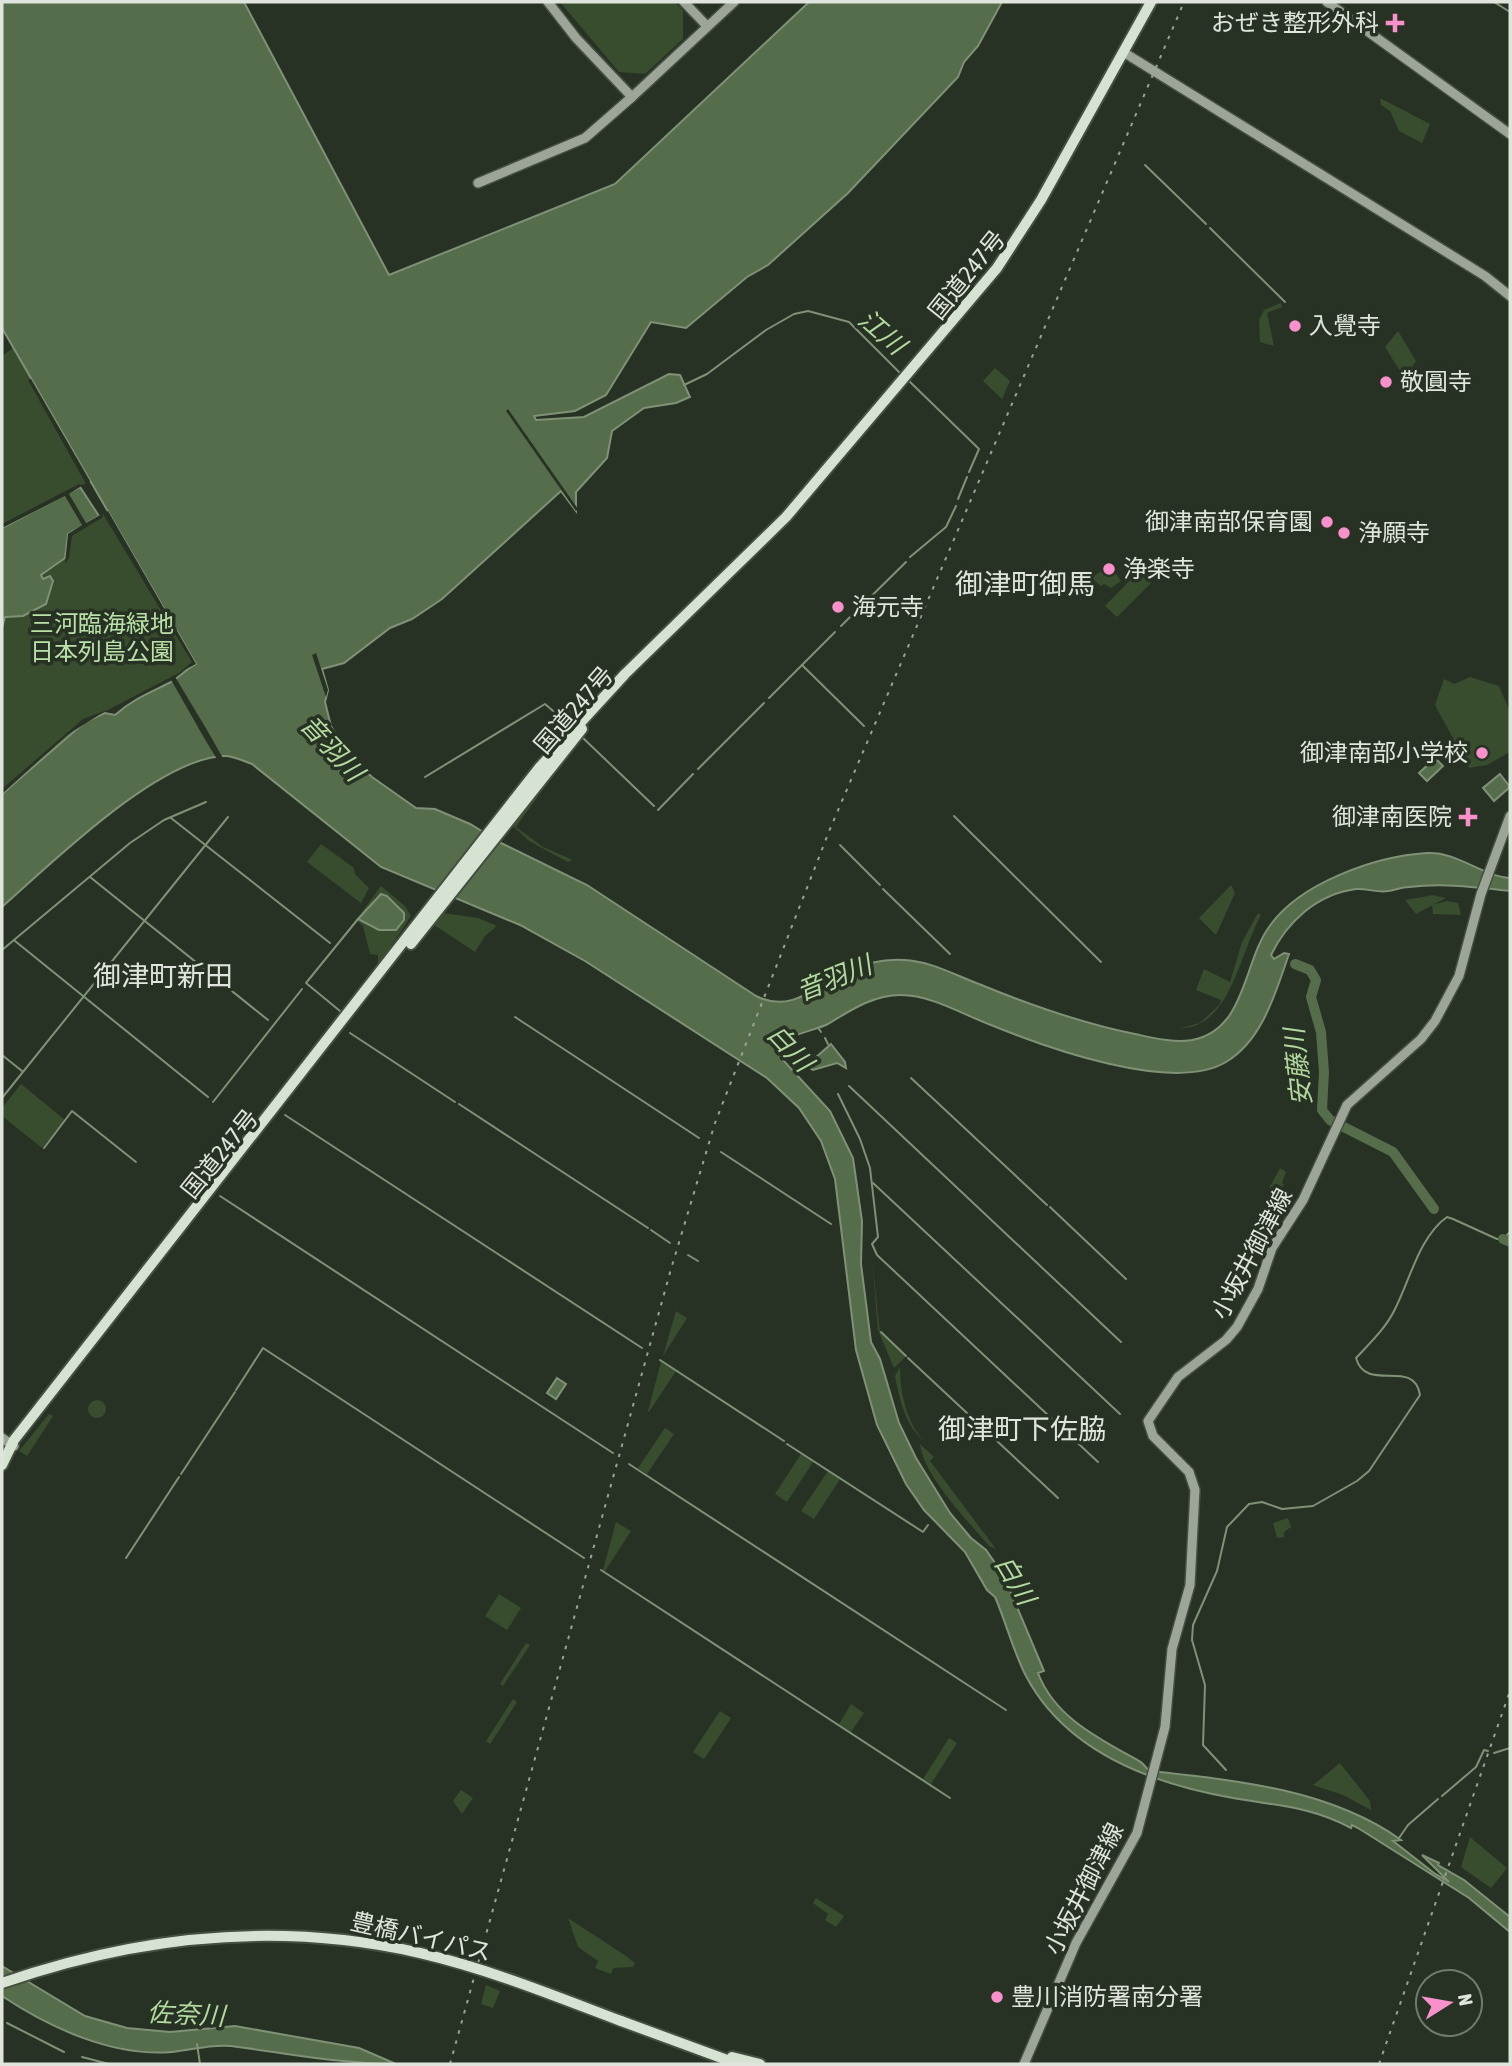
<svg xmlns="http://www.w3.org/2000/svg" width="1512" height="2066" font-family="'Asap Condensed','Noto Sans JP',sans-serif">
	<style>
		.green { fill: #384c2e; fill-rule: evenodd }
		.water { fill: #566d4b; stroke: #7f9176; stroke-width: 2 }
		.pier { fill: #283224 }
		.lines { fill: none; stroke-linecap: round; stroke-linejoin: round }
		.stream { stroke: #7f9176; stroke-width: 2 }
		.river { stroke: #566d4b; stroke-width: 10 }
		.secondary-casing { stroke: #454f41; stroke-width: 12 }
		.highway-casing { stroke: #454f41; stroke-width: 14 }
		.secondary { stroke: #9da599; stroke-width: 9 }
		.highway { stroke: #d7e3d2; stroke-width: 10 }
		.rail { stroke: #9aa297; stroke-width: 2; stroke-dasharray: 3.5 7; stroke-linecap: butt }
		.highway-bridge-casing { stroke: #454f41; stroke-width: 14; stroke-linecap: butt }
		.highway-bridge { stroke: #d7e3d2; stroke-width: 10 }
		.poi-dot { fill: #f890cb; stroke: #283224; stroke-width: 2.5 }
		.labels { text-anchor: middle; stroke-width: 7; stroke-linejoin: round; paint-order: stroke }
		.poi-label { font-size: 24px; fill: #dfe5dc; stroke: #283224; text-anchor: start }
		.street-label { font-size: 24px; fill: #dfe5dc; stroke: #283224 }
		.park-label { font-size: 24px; fill: #bae2a8; stroke: #283224 }
		.water-label { font-size: 26px; font-style: italic; fill: #b2da9f; stroke: #283224 }
		.quarter-label { font-size: 28px; fill: #dfe5dc; stroke: #283224 }
	</style>
	<rect width="100%" height="100%" fill="#283224"/>
	<g class="green">
		<polygon points="560,2 675,2 683,11 683,39 645,74 619,72"/>
		<polygon points="1380,98 1430,124 1422,143 1399,131 1390,111 1381,105"/>
		<polygon points="1281,303 1282,307 1267,313 1274,346 1260,342 1259,320 1264,310"/>
		<polygon points="1398,331 1416,361 1412,367 1428,391 1423,395 1415,384 1410,387 1385,347"/>
		<polygon points="13,348 90,481 2,528 2,356"/>
		<polygon points="995,368 1010,381 1002,399 983,381"/>
		<polygon points="108,511 196,664 83,723 2,794 3,620 5,617 42,607 53,585 41,575 56,566 68,534"/>
		<polygon points="1110,565 1121,581 1111,588 1104,584 1101,586 1091,578"/>
		<polygon points="1139,571 1151,583 1117,617 1105,606"/>
		<polygon points="1470,677 1499,686 1510,712 1510,752 1487,765 1469,768 1435,705 1444,679 1454,684"/>
		<polygon points="568,705 578,715 569,724 558,714"/>
		<polygon points="578,740 516,827 543,847 573,860 568,862 529,841 513,826"/>
		<polygon points="321,844 354,868 355,874 369,888 361,903 307,862"/>
		<polygon points="1231,885 1235,893 1216,935 1199,918"/>
		<path d="M381 886 405 906 411 916 378 966V955L370 954 363 926 356 920ZM376 896 399 928 379 930 361 914 366 913Z"/>
		<polygon points="1433,895 1446,898 1416,914 1405,900"/>
		<polygon points="1447,901 1458,903 1461,915 1433,914 1432,905"/>
		<polygon points="443,913 478,918 497,926 485,936 475,952 434,925"/>
		<path d="M1258 913 1261 915C1240 952 1230 1029 1180 1028L1200 1023 1220 1004 1221 1000 1196 990 1204 969 1230 982 1242 942Z"/>
		<polygon points="21,1084 65,1120 42,1148 2,1116 2,1108"/>
		<polygon points="1280,1168 1286,1172 1282,1183 1284,1185 1277,1194 1269,1188"/>
		<polygon points="872,1260 880,1332 906,1356 894,1368 878,1330"/>
		<polygon points="676,1311 687,1318 663,1356"/>
		<polygon points="661,1362 676,1371 649,1412 648,1411"/>
		<path d="M900 1367C900 1391 906 1421 923 1440 905 1425 899 1397 895 1376Z"/>
		<circle cx="97" cy="1409" r="9"/>
		<polygon points="49,1414 53,1416 27,1456 19,1451"/>
		<polygon points="665,1428 674,1434 647,1474 638,1468"/>
		<path d="M920 1444 934 1457 930 1461 996 1549 989 1546C968 1521 923 1475 920 1444Z"/>
		<polygon points="801,1454 813,1462 787,1502 775,1494"/>
		<polygon points="828,1471 840,1479 814,1519 801,1511"/>
		<polygon points="1288,1518 1291,1527 1284,1532 1284,1537 1277,1538 1273,1523"/>
		<polygon points="616,1522 631,1531 605,1571 603,1570"/>
		<polygon points="499,1594 521,1608 507,1630 485,1616"/>
		<polygon points="526,1643 530,1645 503,1686 500,1684"/>
		<polygon points="513,1699 517,1702 490,1744 486,1741"/>
		<polygon points="851,1704 864,1713 851,1732 839,1724"/>
		<polygon points="720,1711 731,1718 704,1759 693,1752"/>
		<polygon points="949,1738 957,1743 931,1784 923,1779"/>
		<polygon points="1340,1763 1370,1801 1371,1810 1343,1795 1313,1785"/>
		<polygon points="461,1790 473,1798 462,1814 453,1801"/>
		<polygon points="1470,1837 1507,1868 1491,1888 1461,1867"/>
		<polygon points="816,1898 844,1916 836,1927 825,1920 828,1914 813,1903"/>
		<polygon points="568,1918 626,1956 635,1963 633,1967 613,1968 611,1974 595,1968 598,1961 578,1947"/>
		<polygon points="486,1985 500,1991 493,2008 481,2004"/>
	</g>
	<g class="water">
		<path d="M2 2H244L389 275 615 184 809 2H1002L978 46 964 62 958 77 848 193 768 265 747 277 686 328 651 322 606 395 575 411 534 416 536 420 584 417 669 374 680 375 690 397 676 403 644 408 612 431 607 458 576 492V511L561 491 442 599 412 619 390 628 344 663 322 669 328 690 325 702 331 726 346 752 372 777 416 808 435 809 470 824 503 844 587 885 756 996C791 1014 816 986 847 971 865 963 885 959 904 960 930 961 955 975 979 984 1030 1005 1080 1023 1135 1034 1154 1038 1173 1043 1192 1040 1246 1030 1243 963 1269 927 1299 883 1376 856 1427 853 1456 851 1482 876 1510 878V891C1476 887 1443 883 1409 887 1402 887 1395 890 1388 891 1377 893 1366 888 1356 889 1317 894 1287 922 1271 955L1274 959 1284 953 1289 954C1276 991 1263 1040 1226 1062 1173 1094 1045 1047 991 1025 964 1015 931 995 901 995 873 995 851 1010 828 1024 814 1031 783 1035 778 1049L783 1060 830 1111 853 1158 862 1221 861 1264 871 1342 880 1359 899 1423 916 1458 950 1513 971 1538 986 1550 1004 1576 1044 1671 1038 1673C1055 1718 1100 1739 1139 1761 1145 1764 1144 1767 1150 1771 1234 1780 1330 1789 1401 1840L1393 1841 1434 1873 1449 1882 1422 1855 1439 1863 1438 1865 1464 1880 1510 1917V1932L1469 1898 1358 1828 1352 1825 1351 1828C1310 1806 1277 1806 1233 1798 1153 1784 1066 1752 1026 1676 1013 1651 1006 1622 995 1597L987 1590 965 1552 924 1510 906 1484 877 1425 856 1350 835 1179 821 1141 799 1108 767 1078 585 961 520 925 381 867 252 764C244 761 235 757 227 756 161 755 51 864 2 907V794L85 722 105 713 115 715C133 699 149 693 169 683 179 678 186 669 196 664L2 328Z"/>
		<polygon points="80,487 99,516 68,534 65,558 41,575 43,579 50,576 53,581 46,604 23,616 5,617 2,628 2,528"/>
		<polygon points="1435,758 1443,766 1427,781 1419,773"/>
		<polygon points="1500,774 1510,787 1494,801 1483,788"/>
		<polygon points="381,894 387,896 404,913 404,920 396,930 379,930 358,919"/>
		<polygon points="831,1044 845,1062 846,1068 837,1063 813,1070 806,1066"/>
		<polygon points="557,1378 566,1384 556,1399 547,1393"/>
		<path d="M2 1966 85 2016 127 2028 170 2032 235 2026 359 2048 396 2064C340 2064 286 2053 231 2046 210 2044 192 2050 172 2052 113 2057 50 2028 2 1996Z"/>
	</g>
	<g class="pier">
		<polygon points="31,379 90,481 86,484 28,380"/>
		<polygon points="508,409 578,509 576,511 506,411"/>
		<polygon points="79,484 83,485 69,494 86,523 102,514 103,517 72,536 69,558 65,564 68,534 82,525 65,496 2,528 2,524"/>
		<polygon points="108,511 196,664 180,672 192,662 103,514"/>
		<polygon points="316,653 328,690 326,697 312,655"/>
		<polygon points="174,675 207,730 224,760 218,761 203,736 170,678"/>
		<polygon points="107,710 67,735 2,794 2,789 83,719"/>
	</g>
	<g class="lines">
		<g class="stream">
			<polyline points="1494,2 1510,12"/>
			<polyline points="1145,165 1206,224"/>
			<polyline points="1210,228 1285,302"/>
			<polyline points="908,380 979,449 969,472"/>
			<polyline points="684,385 707,374 766,330 794,314 808,311 849,322 901,374"/>
			<polyline points="958,499 967,477"/>
			<polyline points="910,557 946,527 956,506"/>
			<polyline points="841,626 906,562"/>
			<polyline points="802,665 864,726"/>
			<polyline points="769,698 835,632"/>
			<polyline points="583,738 654,806"/>
			<polyline points="698,769 764,703"/>
			<polyline points="425,777 545,704 568,724"/>
			<polyline points="658,810 693,774"/>
			<polyline points="954,816 1101,962"/>
			<polyline points="171,818 330,943"/>
			<polyline points="840,845 880,885"/>
			<polyline points="90,877 268,1020"/>
			<polyline points="883,889 950,954"/>
			<polyline points="15,941 208,1097"/>
			<polyline points="2,950 130,843 164,820 206,802"/>
			<polyline points="340,1011 306,983 358,919"/>
			<polyline points="515,1017 699,1138"/>
			<polyline points="819,1029 821,1032"/>
			<polyline points="350,1033 455,1102"/>
			<polyline points="825,1038 828,1044"/>
			<polyline points="2,1055 22,1071"/>
			<polyline points="911,1078 1047,1205"/>
			<polyline points="849,1086 1121,1342"/>
			<polyline points="838,1094 860,1139 870,1168 878,1237 872,1244 877,1255 1098,1462"/>
			<polyline points="2,1098 228,817"/>
			<polyline points="213,1102 302,989"/>
			<polyline points="459,1104 648,1228"/>
			<polyline points="285,1115 642,1348"/>
			<polyline points="44,1148 72,1111 136,1162"/>
			<polyline points="721,1152 831,1224"/>
			<polyline points="873,1183 1120,1414"/>
			<polyline points="220,1196 613,1453"/>
			<polyline points="1050,1207 1126,1279"/>
			<polyline points="651,1230 670,1243"/>
			<polyline points="688,1255 698,1261"/>
			<polyline points="881,1332 906,1356"/>
			<polyline points="908,1358 1058,1498"/>
			<polyline points="660,1360 784,1441"/>
			<polyline points="236,1390 263,1348 584,1558"/>
			<polyline points="787,1444 923,1532 928,1525"/>
			<polyline points="629,1464 1006,1710"/>
			<polyline points="181,1474 235,1392"/>
			<polyline points="126,1558 179,1477"/>
			<polyline points="601,1570 950,1798"/>
			<polyline points="1494,1753 1510,1748"/>
			<path d="M1226 1770 1203 1745 1205 1685 1192 1640 1193 1625 1217 1571 1227 1527 1249 1504 1262 1502 1282 1509 1313 1506 1357 1481 1369 1471 1420 1395C1414 1357 1366 1394 1356 1358 1371 1342 1387 1327 1396 1307 1410 1279 1420 1236 1447 1217L1453 1219 1497 1239H1503L1510 1232"/>
			<polyline points="1442,1796 1476,1767 1484,1750 1488,1751"/>
			<polyline points="1399,1838 1408,1825 1438,1799"/>
			<polyline points="7,2023 64,2052"/>
			<polyline points="197,2044 200,2064"/>
			<polyline points="82,2057 109,2064"/>
		</g>
		<g class="river">
			<polyline points="1295,964 1310,970 1316,980 1311,997 1321,1032 1324,1072 1322,1110 1330,1120 1393,1152 1434,1209"/>
			<polyline points="1503,1239 1510,1242"/>
		</g>
		<defs>
			<g id="secondary">
				<polyline points="684,2 707,26"/>
				<polyline points="1327,2 1510,134"/>
				<polyline points="1128,55 1485,276 1510,296"/>
				<polyline points="632,97 734,2"/>
				<polyline points="478,183 585,138 632,97 576,38 548,2"/>
				<polyline points="2,1438 14,1446"/>
				<polyline points="1024,2064 1076,1943 1137,1833 1165,1727 1172,1649 1190,1585 1195,1490 1189,1472 1153,1436 1148,1421 1178,1377 1226,1340 1237,1327 1258,1289 1272,1248 1303,1200 1347,1105 1421,1039 1435,1021 1459,976 1481,894 1510,816"/>
			</g>
			<g id="highway">
				<polyline points="411,944 582,729"/>
				<polyline points="2,1465 14,1440 539,768 625,674 786,517 997,268 1041,200 1151,2"/>
				<polyline points="621,2021 738,2064"/>
				<polyline points="732,2057 760,2064"/>
			</g>
		</defs>
		<use href="#secondary" class="secondary-casing"/>
		<use href="#highway" class="highway-casing"/>
		<use href="#secondary" class="secondary"/>
		<use href="#highway" class="highway"/>
		<g class="rail">
			<polyline points="450,2064 671,1269 715,1123 830,829 1184,2"/>
			<polyline points="1379,2064 1510,1691"/>
		</g>
		<defs>
			<path id="highway-bridge" d="M2 1983C137 1936 279 1921 420 1953 489 1969 555 1996 621 2021"/>
		</defs>
		<use href="#highway-bridge" class="highway-bridge-casing"/>
		<use href="#highway-bridge" class="highway-bridge"/>
	</g>
	<g class="poi-dot">
		<path d="M1391.5 12.5h7v7h7v7h-7v7h-7v-7h-7v-7h7z"/>
		<circle cx="1295" cy="326" r="7"/>
		<circle cx="1386" cy="382" r="7"/>
		<circle cx="1327" cy="522" r="7"/>
		<circle cx="1344" cy="533" r="7"/>
		<circle cx="1109" cy="569" r="7"/>
		<circle cx="838" cy="607" r="7"/>
		<circle cx="1482" cy="753" r="7"/>
		<path d="M1464.5 806.5h7v7h7v7h-7v7h-7v-7h-7v-7h7z"/>
		<circle cx="997" cy="1997" r="7"/>
	</g>
	<g class="labels">
		<g class="poi-label">
			<text x="1379" y="31" text-anchor="end">おぜき整形外科</text>
			<text x="1309" y="334">入覺寺</text>
			<text x="1400" y="390">敬圓寺</text>
			<text x="1313" y="530" text-anchor="end">御津南部保育園</text>
			<text x="1358" y="541">浄願寺</text>
			<text x="1123" y="577">浄楽寺</text>
			<text x="852" y="615">海元寺</text>
			<text x="1468" y="761" text-anchor="end">御津南部小学校</text>
			<text x="1452" y="825" text-anchor="end">御津南医院</text>
			<text x="1011" y="2005">豊川消防署南分署</text>
		</g>
		<g class="street-label">
			<text transform="translate(967 275) rotate(-51)" y="8">国道247号</text>
			<text transform="translate(574 710) rotate(-49)" y="8">国道247号</text>
			<text transform="translate(220 1154) rotate(-51)" y="8">国道247号</text>
			<text transform="translate(1252 1254) rotate(-62)" y="8">小坂井御津線</text>
			<text transform="translate(1084 1889) rotate(-63)" y="8">小坂井御津線</text>
			<text transform="translate(421 1937) rotate(13)" y="8">豊橋バイパス</text>
		</g>
		<g class="park-label">
			<text x="102" y="632">三河臨海緑地<tspan x="102" dy="28">日本列島公園</tspan></text>
		</g>
		<g class="water-label">
			<text transform="translate(882 332) rotate(41)" y="9">江川</text>
			<text transform="translate(332 748) rotate(47)" y="9">音羽川</text>
			<text transform="translate(834 978) rotate(-22)" y="9">音羽川</text>
			<text transform="translate(790 1048) rotate(47)" y="9">白川</text>
			<text transform="translate(1298 1067) rotate(-96)" y="9">安藤川</text>
			<text transform="translate(1015 1580) rotate(59)" y="9">白川</text>
			<text transform="translate(186 2014) rotate(3)" y="9">佐奈川</text>
		</g>
		<g class="quarter-label">
			<text x="1025" y="594">御津町御馬</text>
			<text x="163" y="986">御津町新田</text>
			<text x="1022" y="1439">御津町下佐脇</text>
		</g>
	</g>
	<rect width="1512" height="2066" fill="none" stroke="#dfe5dc" stroke-width="7"/>
	<g transform="translate(1449 2003) rotate(79)"><circle r="33" fill="#283224" stroke="#717a6e" stroke-width="2"/>
	<path d="M0-5L12 26L0 18L-12 26Z" fill="#f890cb"/>
	<text y="-10" font-size="19" font-weight="bold" text-anchor="middle" fill="#dfe5dc">N</text>
	</g>
</svg>
